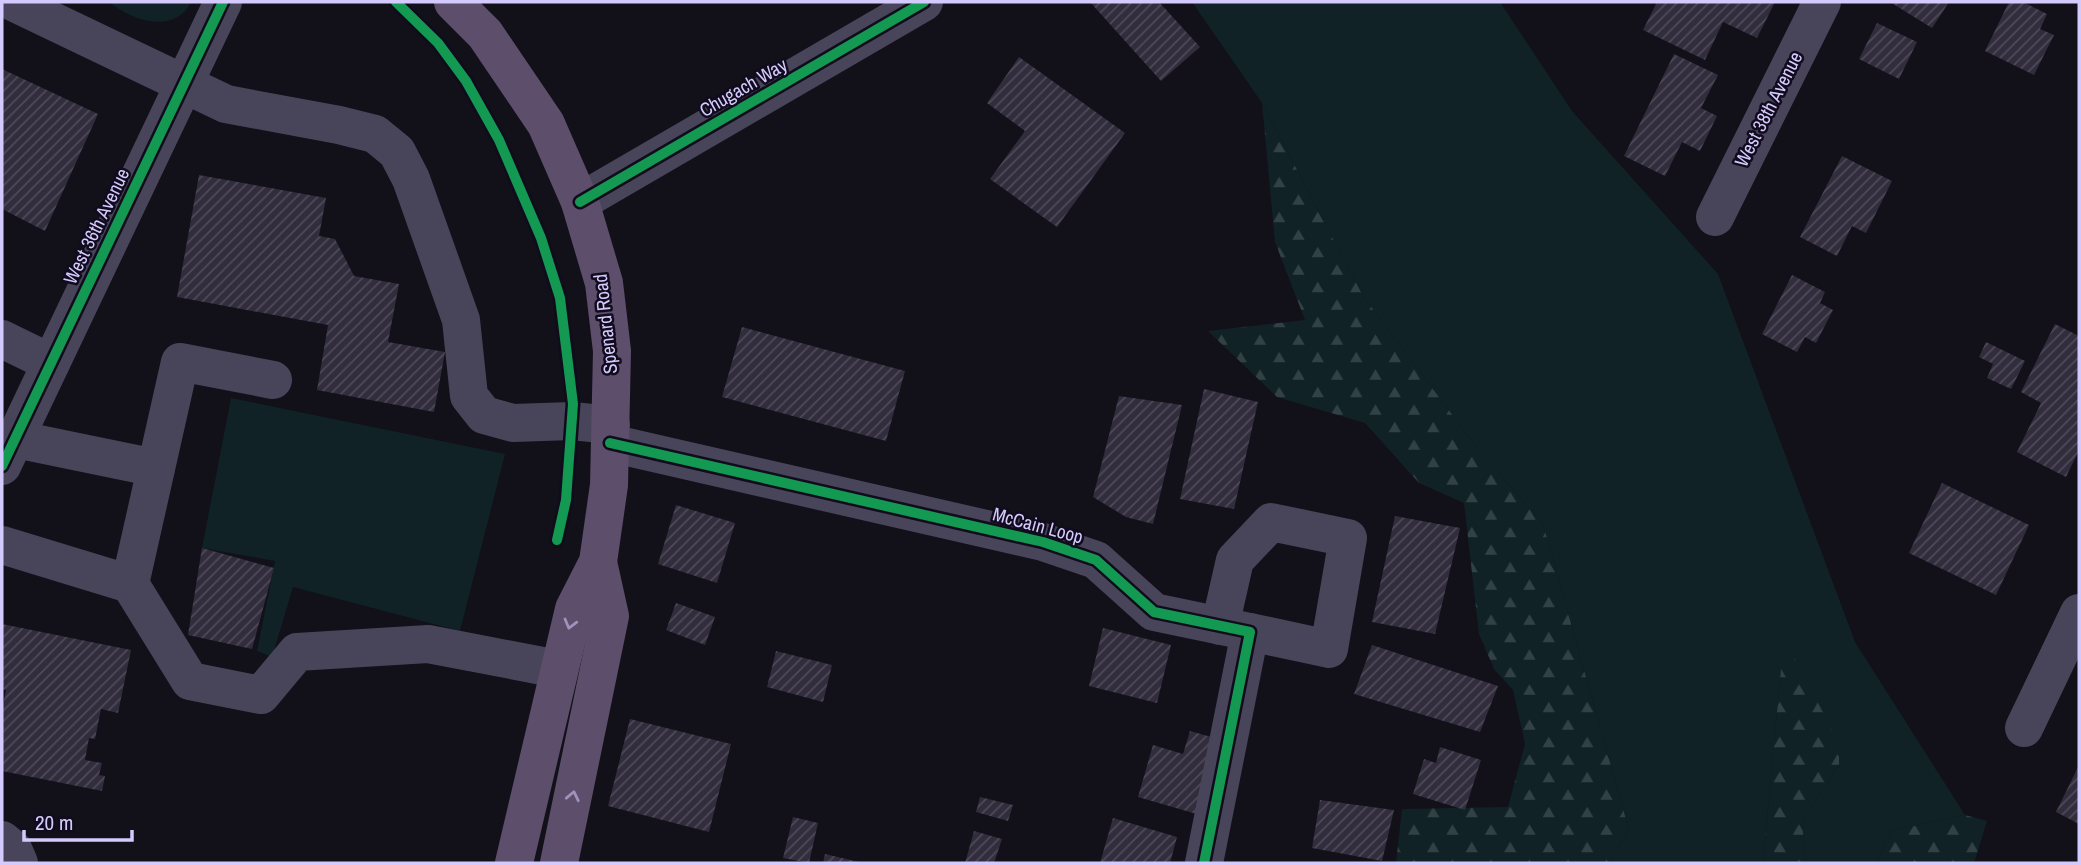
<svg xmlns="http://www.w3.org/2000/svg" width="2081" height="865" font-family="'Archivo Narrow',sans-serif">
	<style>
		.green { fill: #102225 }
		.forest { fill: url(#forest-firs) }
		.building { fill: url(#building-hatch) }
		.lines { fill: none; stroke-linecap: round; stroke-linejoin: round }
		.minor { stroke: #48455a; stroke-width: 38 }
		.major { stroke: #5d4e6b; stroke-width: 38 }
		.cycleway-casing { stroke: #110c1d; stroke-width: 15 }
		.cycleway { stroke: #139951; stroke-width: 10 }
		.oneway { stroke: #9f92bb }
		.labels { text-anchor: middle; stroke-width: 5; stroke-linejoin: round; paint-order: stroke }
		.street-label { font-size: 19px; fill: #d5cafd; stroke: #110c1d }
	</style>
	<defs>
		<pattern id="forest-firs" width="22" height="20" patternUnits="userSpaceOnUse" patternTransform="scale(1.75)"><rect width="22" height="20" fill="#102225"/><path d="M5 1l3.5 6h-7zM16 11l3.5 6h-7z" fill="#324146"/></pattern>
		<pattern id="building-hatch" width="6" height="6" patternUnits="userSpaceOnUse" patternTransform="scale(1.75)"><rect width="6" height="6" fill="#312d3c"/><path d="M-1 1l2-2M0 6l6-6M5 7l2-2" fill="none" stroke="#4e4a59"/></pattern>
	</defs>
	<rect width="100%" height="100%" fill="#121019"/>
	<g class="green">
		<path d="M109 2H191C175 35 132 21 109 2Z"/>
		<polygon points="1192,2 1500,2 1572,111 1718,274 1855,642 1965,815 1891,831 1877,863 1806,863 1802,821 1839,765 1781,669 1763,863 1609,863 1629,830 1543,524 1475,445 1363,296 1262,103"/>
		<polygon points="231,398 505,454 460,631 293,587 272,657 257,651 275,561 202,548"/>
	</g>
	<g class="forest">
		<polygon points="1262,103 1363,296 1475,445 1543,524 1629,830 1609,863 1396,863 1402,809 1508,807 1525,744 1513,690 1494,669 1479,634 1464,503 1419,483 1365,423 1277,397 1208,331 1305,320 1275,242"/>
		<polygon points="1795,659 1839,743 1839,765 1802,821 1806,863 1763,863 1781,669"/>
		<polygon points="1965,815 1987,821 1974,863 1877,863 1891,831"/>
	</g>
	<g class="building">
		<polygon points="1090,2 1159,2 1200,47 1161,81"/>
		<polygon points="1657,2 1775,2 1757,38 1723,22 1705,60 1643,30"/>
		<polygon points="1890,2 1949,2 1932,28"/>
		<polygon points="2009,2 2023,2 2047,14 2040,29 2054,35 2034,75 1985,51"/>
		<polygon points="1877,23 1917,42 1899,79 1859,59"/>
		<polygon points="1674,54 1718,75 1701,108 1717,116 1700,151 1682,142 1665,176 1624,156"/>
		<polygon points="1019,57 1125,133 1057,227 990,179 1025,131 987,103"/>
		<polygon points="2,69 98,114 45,231 2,209"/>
		<polygon points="1842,156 1892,181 1866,233 1852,226 1837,256 1800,237"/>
		<polygon points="199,175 326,198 319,236 335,239 354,276 399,284 388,342 445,352 434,412 317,390 328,325 177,297"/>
		<polygon points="1792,275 1825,292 1820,303 1833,310 1816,343 1805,337 1797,352 1762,334"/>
		<polygon points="2055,324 2079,336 2079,450 2066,477 2017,452 2041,403 2021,392"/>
		<polygon points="742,327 905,371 886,441 722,397"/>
		<polygon points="1986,342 2025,361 2011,389 1987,378 1993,364 1979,357"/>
		<polygon points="1204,389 1258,402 1234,509 1180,499"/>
		<polygon points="1119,396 1182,405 1153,524 1126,517 1093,497"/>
		<polygon points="1942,483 2029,525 1996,595 1909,553"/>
		<polygon points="676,505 735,523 717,583 658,564"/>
		<polygon points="1395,516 1460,528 1435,634 1372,622"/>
		<polygon points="202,548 274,568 252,649 188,635"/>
		<polygon points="676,603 715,617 705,645 666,630"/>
		<polygon points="2,624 131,650 118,713 101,709 95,739 89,738 85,760 102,763 99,775 105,776 102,791 2,771 2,710 6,690 2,689"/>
		<polygon points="1103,628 1171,645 1157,703 1089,686"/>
		<polygon points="1372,645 1498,686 1480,732 1354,694"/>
		<polygon points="776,651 832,665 823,702 767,687"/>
		<polygon points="630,719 731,744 709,832 608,806"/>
		<polygon points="1190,731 1222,740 1200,815 1138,797 1153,745 1183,754"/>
		<polygon points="1440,747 1481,760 1465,810 1413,794 1424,759 1436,763"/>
		<polygon points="2079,765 2079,824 2056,812"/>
		<polygon points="980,797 1013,805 1008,821 976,812"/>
		<polygon points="1320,800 1394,810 1382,861 1312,848"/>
		<polygon points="793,817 818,823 809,863 783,858"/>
		<polygon points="1113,818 1177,837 1170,863 1100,863"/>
		<polygon points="974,831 1002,839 994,863 965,863"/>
		<polygon points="825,854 859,862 859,863 823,863"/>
	</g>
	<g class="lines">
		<g class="minor">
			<polyline points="13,2 226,104 339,125 375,134 397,152 411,179 461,320 469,396 484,415 513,423 572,421 611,425"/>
			<polyline points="580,202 924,2"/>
			<polyline points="1715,217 1822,2"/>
			<polyline points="2,339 51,363"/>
			<polyline points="15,439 156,468"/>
			<polyline points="610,443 1043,542 1096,560 1154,612 1250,632 1204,863"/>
			<polyline points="2,466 223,2"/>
			<polyline points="2,545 130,584 180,362 273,380"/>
			<polyline points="130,584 190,681 261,695 297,652 428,644 558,669"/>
			<polyline points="1220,626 1235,560 1271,522 1348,538 1329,649 1250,632"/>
			<polyline points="2024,728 2079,613"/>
			<polyline points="2,840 13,849 19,863"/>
		</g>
		<g class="major">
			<polyline points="453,2 485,34 546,124 580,202 604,283 612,351 609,485 598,562 574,609 514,863"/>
			<polyline points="559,863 610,616 598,562"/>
		</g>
		<defs>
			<g id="cycleway">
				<polyline points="396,2 438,43 466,81 499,140 541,238 560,298 573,404 566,500 557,540"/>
				<polyline points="580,202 924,2"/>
				<polyline points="610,443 1043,542 1096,560 1154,612 1250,632 1204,863"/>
				<polyline points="2,466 223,2"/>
			</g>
		</defs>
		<use href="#cycleway" class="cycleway-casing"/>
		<use href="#cycleway" class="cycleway"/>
	</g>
	<defs><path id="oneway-chevron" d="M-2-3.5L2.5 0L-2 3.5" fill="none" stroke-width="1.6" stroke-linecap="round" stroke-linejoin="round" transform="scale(1.75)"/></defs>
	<g class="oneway">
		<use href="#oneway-chevron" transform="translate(570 624) rotate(105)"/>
		<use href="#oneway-chevron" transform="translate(573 796) rotate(-78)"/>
	</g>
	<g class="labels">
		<g class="street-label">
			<text transform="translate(743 87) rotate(-30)" y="7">Chugach Way</text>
			<text transform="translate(1768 109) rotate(-63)" y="7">West 38th Avenue</text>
			<text transform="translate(96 226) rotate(-64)" y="7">West 36th Avenue</text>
			<text transform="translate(605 324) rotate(-96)" y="7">Spenard Road</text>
			<text transform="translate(1038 525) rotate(15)" y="7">McCain Loop</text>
		</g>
	</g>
	<rect width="2081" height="865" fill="none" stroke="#d5cafd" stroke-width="7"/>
	<path d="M24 830v10h108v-10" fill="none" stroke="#d5cafd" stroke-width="3.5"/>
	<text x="35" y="830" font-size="21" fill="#d5cafd" stroke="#110c1d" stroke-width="5" paint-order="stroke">20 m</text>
</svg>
